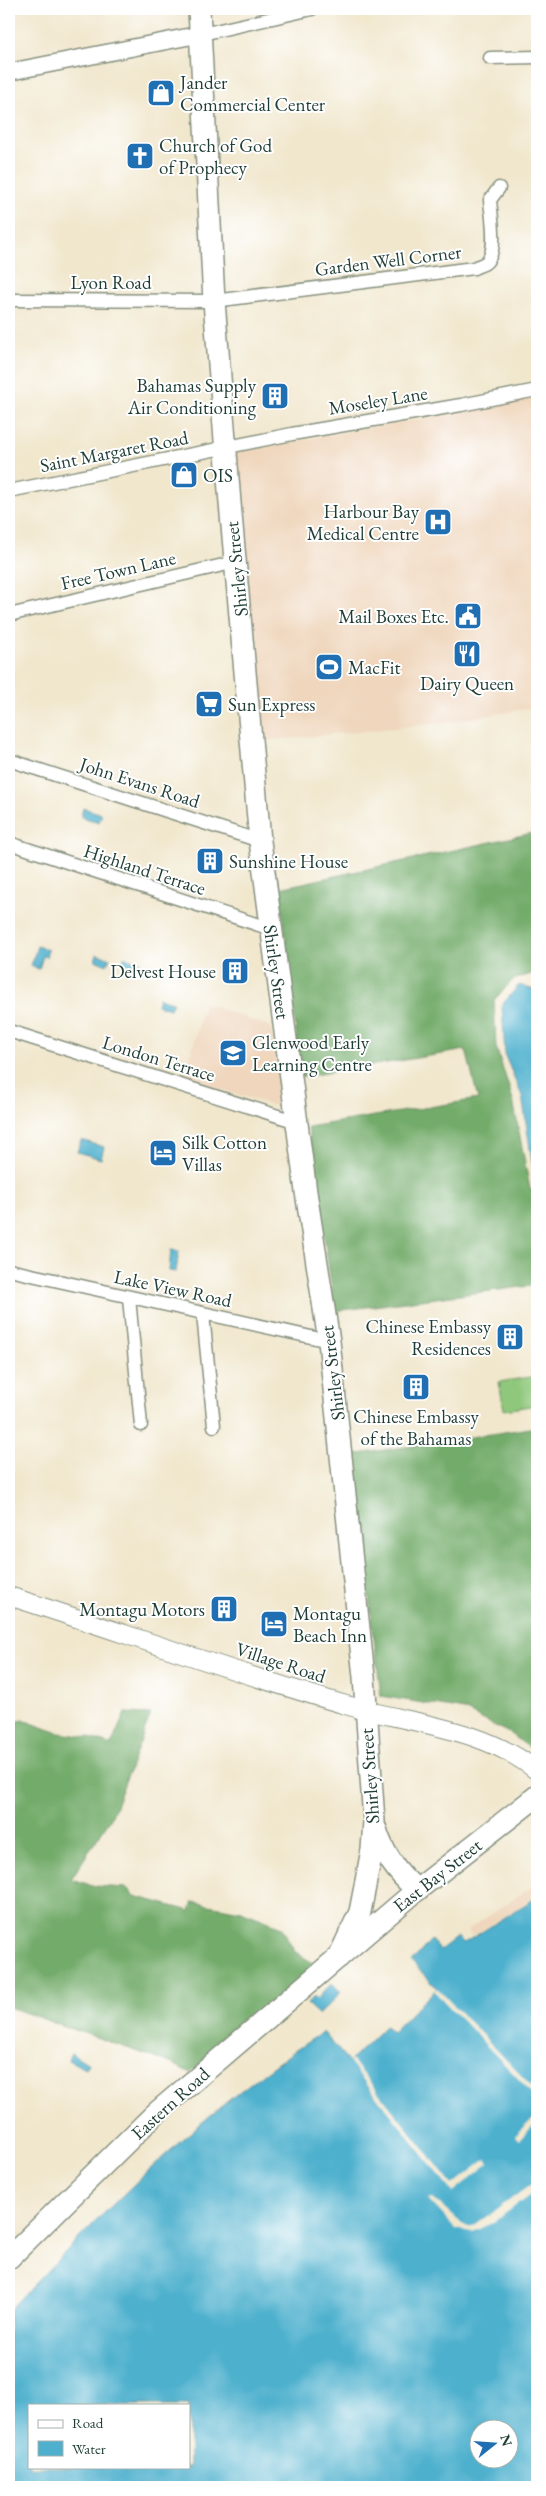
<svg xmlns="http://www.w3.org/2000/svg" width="546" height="2496" font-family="'EB Garamond',serif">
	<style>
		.built { fill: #efd6bc }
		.green { fill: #8fc77b; stroke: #578258 }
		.forest { fill: #73ac6b; stroke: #497450 }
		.water { fill: #4eb0cd; stroke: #367680; fill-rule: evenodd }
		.pier { fill: #f1e7cd }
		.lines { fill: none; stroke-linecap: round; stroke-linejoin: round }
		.minor-casing { stroke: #889280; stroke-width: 15 }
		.tertiary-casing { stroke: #889280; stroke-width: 19 }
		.secondary-casing { stroke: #889280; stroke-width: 20 }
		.trunk-casing { stroke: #889280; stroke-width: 24 }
		.minor { stroke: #fff; stroke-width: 12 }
		.tertiary { stroke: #fff; stroke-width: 16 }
		.secondary { stroke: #fff; stroke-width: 18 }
		.trunk { stroke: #fff; stroke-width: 21 }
		.labels { text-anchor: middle; stroke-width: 4; stroke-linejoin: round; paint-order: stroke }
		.poi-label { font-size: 19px; fill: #1f3d34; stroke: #fff; text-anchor: start }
		.street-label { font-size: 19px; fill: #1f3d34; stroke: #fff }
	</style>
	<rect width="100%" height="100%" fill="#fff"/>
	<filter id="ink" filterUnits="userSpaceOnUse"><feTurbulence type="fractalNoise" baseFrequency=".02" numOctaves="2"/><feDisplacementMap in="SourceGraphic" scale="10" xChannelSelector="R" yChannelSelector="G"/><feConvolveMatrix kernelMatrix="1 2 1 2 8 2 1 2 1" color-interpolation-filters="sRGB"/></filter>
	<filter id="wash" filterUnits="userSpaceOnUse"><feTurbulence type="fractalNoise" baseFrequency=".0096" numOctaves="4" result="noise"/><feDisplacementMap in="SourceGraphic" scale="20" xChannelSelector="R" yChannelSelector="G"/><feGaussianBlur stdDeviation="1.12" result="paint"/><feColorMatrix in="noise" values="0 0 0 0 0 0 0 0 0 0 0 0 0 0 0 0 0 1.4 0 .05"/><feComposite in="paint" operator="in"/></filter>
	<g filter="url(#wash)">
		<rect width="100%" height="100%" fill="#f1e7cd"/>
		<g class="built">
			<polygon points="537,398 537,707 444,723 263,741 234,452"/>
			<polygon points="204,1003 271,1027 284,1109 185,1078"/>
			<polygon points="537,1883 537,1895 472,1936 468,1930"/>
		</g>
		<polygon class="green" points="537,1376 537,1405 504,1410 499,1382"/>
		<g class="forest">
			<polygon points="537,832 537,972 513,980 494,1000 496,1047 513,1100 530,1189 537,1194 537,1285 335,1311 308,1127 478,1099 466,1050 301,1077 280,888"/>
			<polygon points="537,1427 537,1753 509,1733 464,1710 381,1696 352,1455"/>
			<polygon points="125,1713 151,1714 112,1816 71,1879 94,1886 127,1888 135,1896 190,1911 193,1902 241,1911 282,1927 294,1951 316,1965 190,2073 173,2064 9,2007 9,1724 23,1720 59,1733 89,1737 111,1745"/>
		</g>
		<g class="water">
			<polygon points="83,808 102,814 99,822 81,817"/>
			<polygon points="37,946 48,950 46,957 43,956 39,969 31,966"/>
			<polygon points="97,954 110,958 107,965 95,960"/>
			<polygon points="124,957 140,962 138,969 123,964"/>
			<polygon points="519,985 537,991 537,1175 533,1168 522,1096 505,1056 502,1005"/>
			<polygon points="159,998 173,1002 170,1009 157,1005"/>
			<polygon points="81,1140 104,1147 101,1159 77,1152"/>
			<polygon points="171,1250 179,1251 176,1272 169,1271"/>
			<path d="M537 1897V2487H9V2310C106 2210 205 2107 323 2032L349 2062 385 2026 392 2032 437 1988 411 1961 416 1957 431 1940 440 1950 457 1937 464 1943ZM29 2405H189V2467H29ZM478 2428H508V2458H478Z"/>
			<polygon points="332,1983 341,1992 319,2015 307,2004 314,1996 317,1999"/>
			<polygon points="71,2053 89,2064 86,2069 68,2060"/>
		</g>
		<g class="pier">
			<polygon points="437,1988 537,2092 537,2098 434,1991"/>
			<polygon points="352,2060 453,2185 486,2159 489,2163 453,2192 349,2062"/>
			<polygon points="537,2115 537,2122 519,2140 515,2136"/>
			<polygon points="537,2180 537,2190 491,2224 472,2232 456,2229 428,2199 433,2198 462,2224 468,2227 476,2225"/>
		</g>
	</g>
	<g filter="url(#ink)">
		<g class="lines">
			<defs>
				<g id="minor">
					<polyline points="202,34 312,9"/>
					<polyline points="490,58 537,57"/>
					<path d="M9 300 214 301 474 268C477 266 483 265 485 263 499 253 491 215 490 200L499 188"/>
					<polyline points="9,491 292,434 461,405 537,390"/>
					<polyline points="9,615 236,562"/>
					<polyline points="9,760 260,841"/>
					<polyline points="9,843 271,929"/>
					<polyline points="9,1031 297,1122"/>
					<polyline points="9,1270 329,1341"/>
					<polyline points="129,1298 141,1425"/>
					<polyline points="203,1314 214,1426"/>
				</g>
				<polyline id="tertiary" points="9,72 202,34"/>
				<path id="secondary" d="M9 1596C121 1632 233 1672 346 1705 411 1724 483 1727 537 1771"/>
				<g id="trunk">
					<polyline points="199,9 214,301 230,503 260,841 306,1192 329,1341 364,1677 374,1821 372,1850 360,1912 339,1957"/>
					<path d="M376 1829C383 1854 397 1873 417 1890"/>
					<polyline points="9,2258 155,2114 417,1890 537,1796"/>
				</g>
			</defs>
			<use href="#minor" class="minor-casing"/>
			<use href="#tertiary" class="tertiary-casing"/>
			<use href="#secondary" class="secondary-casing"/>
			<use href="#trunk" class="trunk-casing"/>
			<use href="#minor" class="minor"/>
			<use href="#tertiary" class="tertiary"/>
			<use href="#secondary" class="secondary"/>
			<use href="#trunk" class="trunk"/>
		</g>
	</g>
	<defs>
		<symbol id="shop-square" viewBox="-11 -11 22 22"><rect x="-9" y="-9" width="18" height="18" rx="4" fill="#1f6fb2" stroke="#fff"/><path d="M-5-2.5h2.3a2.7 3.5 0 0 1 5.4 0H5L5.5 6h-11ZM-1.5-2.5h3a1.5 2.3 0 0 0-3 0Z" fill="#fff"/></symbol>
		<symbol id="church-square" viewBox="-11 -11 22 22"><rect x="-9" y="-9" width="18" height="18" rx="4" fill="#1f6fb2" stroke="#fff"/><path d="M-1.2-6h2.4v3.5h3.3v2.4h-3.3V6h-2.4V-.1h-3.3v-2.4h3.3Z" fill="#fff"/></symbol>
		<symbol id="building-square" viewBox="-11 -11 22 22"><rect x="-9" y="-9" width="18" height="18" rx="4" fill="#1f6fb2" stroke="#fff"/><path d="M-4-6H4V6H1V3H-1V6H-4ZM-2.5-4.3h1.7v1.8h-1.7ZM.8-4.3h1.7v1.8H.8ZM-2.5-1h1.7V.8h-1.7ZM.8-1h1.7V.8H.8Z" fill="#fff"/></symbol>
		<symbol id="hospital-square" viewBox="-11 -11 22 22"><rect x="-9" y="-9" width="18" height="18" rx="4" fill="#1f6fb2" stroke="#fff"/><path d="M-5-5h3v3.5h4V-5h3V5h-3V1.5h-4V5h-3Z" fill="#fff"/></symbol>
		<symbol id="civic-square" viewBox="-11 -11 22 22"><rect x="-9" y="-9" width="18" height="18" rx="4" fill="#1f6fb2" stroke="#fff"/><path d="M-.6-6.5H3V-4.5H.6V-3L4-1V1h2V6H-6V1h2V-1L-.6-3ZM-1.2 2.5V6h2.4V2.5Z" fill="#fff"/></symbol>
		<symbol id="restaurant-square" viewBox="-11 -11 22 22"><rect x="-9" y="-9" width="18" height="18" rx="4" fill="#1f6fb2" stroke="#fff"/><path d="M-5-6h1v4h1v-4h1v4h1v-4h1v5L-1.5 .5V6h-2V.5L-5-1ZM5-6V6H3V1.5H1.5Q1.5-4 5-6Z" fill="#fff"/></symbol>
		<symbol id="stadium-square" viewBox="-11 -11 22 22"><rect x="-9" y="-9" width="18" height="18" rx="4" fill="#1f6fb2" stroke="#fff"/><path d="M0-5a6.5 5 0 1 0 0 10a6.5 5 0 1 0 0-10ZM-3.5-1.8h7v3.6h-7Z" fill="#fff"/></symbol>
		<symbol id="supermarket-square" viewBox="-11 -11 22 22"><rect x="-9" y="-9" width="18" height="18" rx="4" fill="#1f6fb2" stroke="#fff"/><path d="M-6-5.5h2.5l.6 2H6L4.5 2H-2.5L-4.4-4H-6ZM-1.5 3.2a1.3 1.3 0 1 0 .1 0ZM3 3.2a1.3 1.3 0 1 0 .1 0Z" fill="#fff"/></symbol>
		<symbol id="school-square" viewBox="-11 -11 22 22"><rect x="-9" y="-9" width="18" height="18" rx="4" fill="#1f6fb2" stroke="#fff"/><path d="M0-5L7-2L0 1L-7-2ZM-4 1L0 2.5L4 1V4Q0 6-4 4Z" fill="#fff"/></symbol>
		<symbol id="hotel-square" viewBox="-11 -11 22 22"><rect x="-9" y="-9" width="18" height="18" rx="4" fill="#1f6fb2" stroke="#fff"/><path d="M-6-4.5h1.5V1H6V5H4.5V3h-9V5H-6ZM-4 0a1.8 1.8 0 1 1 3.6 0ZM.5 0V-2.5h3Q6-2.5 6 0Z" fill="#fff"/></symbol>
	</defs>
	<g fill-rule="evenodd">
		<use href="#shop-square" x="145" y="77" width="32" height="32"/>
		<use href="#church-square" x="124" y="140" width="32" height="32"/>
		<use href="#building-square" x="259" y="380" width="32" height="32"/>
		<use href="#shop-square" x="168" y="459" width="32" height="32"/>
		<use href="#hospital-square" x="422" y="506" width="32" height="32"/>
		<use href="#civic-square" x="452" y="600" width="32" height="32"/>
		<use href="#restaurant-square" x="451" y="638" width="32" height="32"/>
		<use href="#stadium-square" x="313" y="651" width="32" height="32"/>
		<use href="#supermarket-square" x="193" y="688" width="32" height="32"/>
		<use href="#building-square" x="194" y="845" width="32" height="32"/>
		<use href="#building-square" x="219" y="955" width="32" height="32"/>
		<use href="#school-square" x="217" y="1037" width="32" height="32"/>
		<use href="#hotel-square" x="147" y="1137" width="32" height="32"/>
		<use href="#building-square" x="494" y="1321" width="32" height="32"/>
		<use href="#building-square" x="400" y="1371" width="32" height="32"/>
		<use href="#building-square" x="208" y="1593" width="32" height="32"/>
		<use href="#hotel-square" x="258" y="1608" width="32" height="32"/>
	</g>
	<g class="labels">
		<g class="poi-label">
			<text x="180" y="89">Jander<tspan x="180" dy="22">Commercial Center</tspan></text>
			<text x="159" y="152">Church of God<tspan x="159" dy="22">of Prophecy</tspan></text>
			<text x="256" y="392" text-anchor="end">Bahamas Supply<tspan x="256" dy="22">Air Conditioning</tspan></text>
			<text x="203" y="482">OIS</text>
			<text x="419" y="518" text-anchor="end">Harbour Bay<tspan x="419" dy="22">Medical Centre</tspan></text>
			<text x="449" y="623" text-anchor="end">Mail Boxes Etc.</text>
			<text x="348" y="674">MacFit</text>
			<text x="467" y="690" text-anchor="middle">Dairy Queen</text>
			<text x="228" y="711">Sun Express</text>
			<text x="229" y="868">Sunshine House</text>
			<text x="216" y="978" text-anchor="end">Delvest House</text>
			<text x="252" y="1049">Glenwood Early<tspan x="252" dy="22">Learning Centre</tspan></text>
			<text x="182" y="1149">Silk Cotton<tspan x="182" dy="22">Villas</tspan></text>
			<text x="491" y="1333" text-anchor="end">Chinese Embassy<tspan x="491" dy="22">Residences</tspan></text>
			<text x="416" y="1423" text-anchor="middle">Chinese Embassy<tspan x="416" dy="22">of the Bahamas</tspan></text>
			<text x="205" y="1616" text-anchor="end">Montagu Motors</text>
			<text x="293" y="1620">Montagu<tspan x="293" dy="22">Beach Inn</tspan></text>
		</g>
		<g class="street-label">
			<text transform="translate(388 260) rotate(-7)" y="7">Garden Well Corner</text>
			<text x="111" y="289">Lyon Road</text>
			<text transform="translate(378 400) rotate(-9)" y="7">Moseley Lane</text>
			<text transform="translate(114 451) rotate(-11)" y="7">Saint Margaret Road</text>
			<text transform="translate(236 569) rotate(-96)" y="7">Shirley Street</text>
			<text transform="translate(118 570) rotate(-13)" y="7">Free Town Lane</text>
			<text transform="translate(140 782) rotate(18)" y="7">John Evans Road</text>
			<text transform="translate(145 869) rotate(18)" y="7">Highland Terrace</text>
			<text transform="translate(277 972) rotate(82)" y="7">Shirley Street</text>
			<text transform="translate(159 1058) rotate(17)" y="7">London Terrace</text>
			<text transform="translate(173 1288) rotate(12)" y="7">Lake View Road</text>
			<text transform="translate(332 1373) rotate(-97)" y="7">Shirley Street</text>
			<text transform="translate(281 1662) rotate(18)" y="7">Village Road</text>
			<text transform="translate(369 1776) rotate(-94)" y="7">Shirley Street</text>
			<text transform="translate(437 1875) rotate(-38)" y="7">East Bay Street</text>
			<text transform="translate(170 2103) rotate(-42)" y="7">Eastern Road</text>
		</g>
	</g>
	<rect width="546" height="2496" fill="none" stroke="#fff" stroke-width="30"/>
	<rect x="28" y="2404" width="162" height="65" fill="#ffffff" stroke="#a5b1ae"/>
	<rect x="38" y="2420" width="25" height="8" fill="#ffffff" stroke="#a5b1ae"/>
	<text x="72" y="2428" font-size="15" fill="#1f3d34">Road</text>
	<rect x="38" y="2441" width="25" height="15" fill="#4eb0cd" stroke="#a5b1ae"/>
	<text x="72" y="2454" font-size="15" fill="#1f3d34">Water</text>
	<g transform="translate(494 2444) rotate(73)"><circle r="24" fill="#ffffff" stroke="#a5b1ae"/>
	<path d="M0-4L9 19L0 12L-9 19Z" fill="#1f6fb2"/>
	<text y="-8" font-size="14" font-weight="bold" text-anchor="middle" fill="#1f3d34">N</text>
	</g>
</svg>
